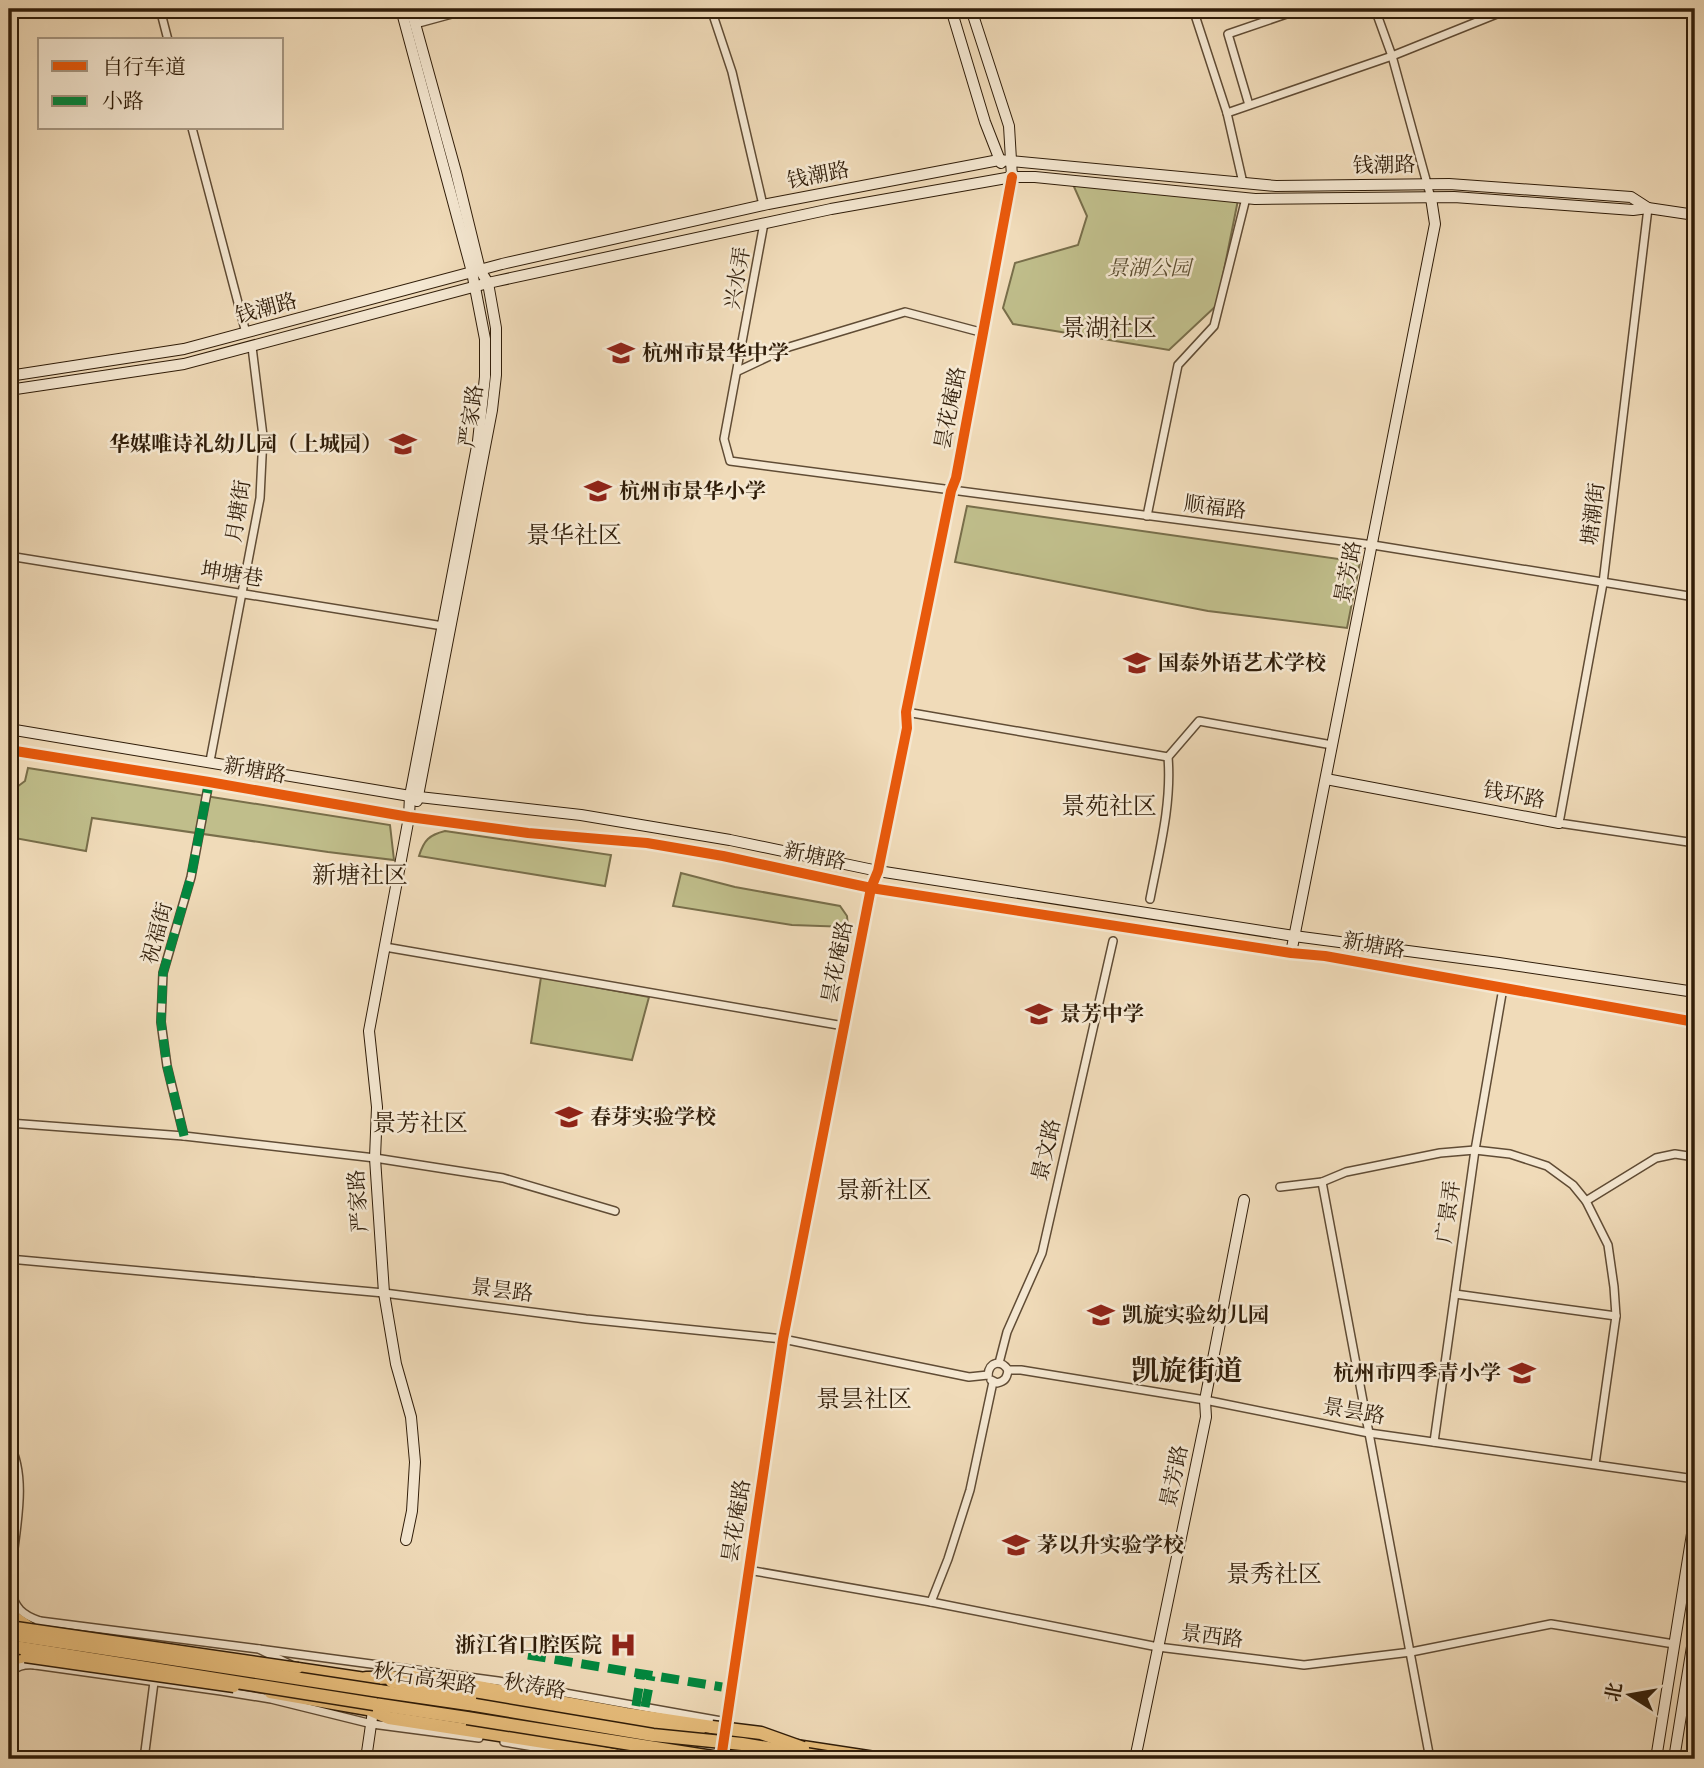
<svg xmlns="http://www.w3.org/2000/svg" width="1704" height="1768" font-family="'IM FELL French Canon','Noto Serif SC',serif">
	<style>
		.green { fill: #c0be8b; stroke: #786e4a; stroke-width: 2 }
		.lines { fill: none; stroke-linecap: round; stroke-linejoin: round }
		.street-casing { stroke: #604c35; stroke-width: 10 }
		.secondary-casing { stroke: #301d09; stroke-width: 12 }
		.primary-casing { stroke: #301d09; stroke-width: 13 }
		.highway-casing { stroke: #301d09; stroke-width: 15 }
		.street { stroke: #f5e8d2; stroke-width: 7 }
		.secondary { stroke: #f5e8d2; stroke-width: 10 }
		.primary { stroke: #e8be7c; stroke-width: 10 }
		.highway { stroke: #e8be7c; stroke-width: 12 }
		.primary-bridge-casing { stroke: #301d09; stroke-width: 13; stroke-linecap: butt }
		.highway-bridge-casing { stroke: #301d09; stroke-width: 15; stroke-linecap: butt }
		.primary-bridge { stroke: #e8be7c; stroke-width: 10 }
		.highway-bridge { stroke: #e8be7c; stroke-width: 12 }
		.quiet { stroke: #00873e; stroke-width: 9; stroke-dasharray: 18 9; stroke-linecap: butt }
		.cycleway-casing { stroke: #f5e8d2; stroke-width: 15 }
		.cycleway { stroke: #e8590c; stroke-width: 10 }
		.labels { text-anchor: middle; stroke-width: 5; stroke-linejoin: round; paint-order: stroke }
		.street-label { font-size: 21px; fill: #301d09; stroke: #f5e8d2 }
		.park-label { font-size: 21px; font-style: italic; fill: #5b4d30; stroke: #f5e8d2 }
		.poi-label { font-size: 21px; font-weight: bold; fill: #301d09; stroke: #f5e8d2; text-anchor: start }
		.quarter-label { font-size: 24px; fill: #301d09; stroke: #f5e8d2 }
		.district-label { font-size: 28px; font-weight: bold; fill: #301d09; stroke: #f5e8d2 }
	</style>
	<rect width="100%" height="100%" fill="#f0dbb9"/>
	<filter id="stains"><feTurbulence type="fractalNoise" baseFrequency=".00286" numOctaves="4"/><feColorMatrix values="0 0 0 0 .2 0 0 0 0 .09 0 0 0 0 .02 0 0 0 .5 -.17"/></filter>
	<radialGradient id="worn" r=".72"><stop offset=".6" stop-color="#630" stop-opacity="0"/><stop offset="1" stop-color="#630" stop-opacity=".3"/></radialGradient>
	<g class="green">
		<polygon points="1071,180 1238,200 1217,305 1169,350 1013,324 1003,308 1015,263 1078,245 1087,216"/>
		<polygon points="967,506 1360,562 1347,628 1208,611 955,562"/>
		<polygon points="28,768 390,825 394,860 328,852 92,818 86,851 9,837 9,816 13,790 25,781"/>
		<path d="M445 831 611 855 605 886 419 856C424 840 429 835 445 831Z"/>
		<polygon points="681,873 735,887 840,906 847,916 848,927 792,925 673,906"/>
		<polygon points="541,977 649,997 632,1060 531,1043"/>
	</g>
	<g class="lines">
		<defs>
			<g id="street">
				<polyline points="160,9 168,40"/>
				<polyline points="711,9 732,72 763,205"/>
				<polyline points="1193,9 1227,113 1243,183"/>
				<polyline points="1375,9 1392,56 1431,198"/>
				<polyline points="415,24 470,9"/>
				<polyline points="1249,105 1228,34 1301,9"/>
				<polyline points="1227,113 1392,56 1509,9"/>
				<polyline points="192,128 246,333"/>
				<polyline points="1648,208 1603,583 1559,823 1695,843"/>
				<polyline points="764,223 724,439 730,461 1373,545 1695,597"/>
				<polyline points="738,371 789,347 905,312 984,333"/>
				<polyline points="1147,516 1178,365 1214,326 1246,198"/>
				<polyline points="15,557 443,626"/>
				<polyline points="906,712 1168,757"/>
				<polyline points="210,761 260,498 263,436 252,347"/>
				<path d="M1150 899C1159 852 1172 804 1168 757L1199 721 1332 745"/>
				<polyline points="385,947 844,1026"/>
				<polyline points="9,1123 184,1136 375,1158 503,1178 615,1211"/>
				<polyline points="184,1136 167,1066 161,1022 163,973 191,877 209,782"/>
				<polyline points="1322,1182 1430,1759"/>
				<polyline points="1280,1187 1322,1182 1346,1172 1440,1153 1475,1150 1510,1154 1547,1166 1573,1185 1586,1201 1608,1245 1614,1287 1616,1316 1595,1464"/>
				<polyline points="1586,1201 1656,1158 1675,1154 1695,1157"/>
				<polyline points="9,1259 384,1293 586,1319 783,1339 969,1377 988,1375"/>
				<polyline points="1455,1294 1616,1316"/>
				<polyline points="999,1363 1007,1332 1042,1253 1113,941"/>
				<polyline points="1008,1370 1021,1370 1205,1400 1369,1433 1695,1479"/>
				<path d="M988 1375C989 1362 1001 1359 1008 1370"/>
				<path d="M991 1380 997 1383C1005 1381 1007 1378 1008 1370"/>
				<polyline points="1434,1442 1475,1150 1503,988"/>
				<path d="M9 1443C31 1483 11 1544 10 1589 15 1608 22 1615 40 1621"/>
				<polyline points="748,1570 931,1602 1158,1647 1304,1665 1411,1652 1551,1624 1674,1644"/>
				<polyline points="931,1602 948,1559 970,1490 993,1382"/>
				<polyline points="36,1632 40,1621 259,1649 291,1665"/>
				<polyline points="259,1649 498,1681 727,1722"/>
				<polyline points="35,1654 35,1665 221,1691 271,1699 372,1724 479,1738"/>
				<path d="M9 1674C17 1666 23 1664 35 1665"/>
				<polyline points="504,1742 605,1759"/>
				<polyline points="144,1759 154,1682"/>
			</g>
			<g id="secondary">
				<polyline points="401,9 472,272 485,339 485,377 478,441 410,796 409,817 369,1031 377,1107 375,1158 384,1293 396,1364 411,1417 415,1462 412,1511 406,1540"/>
				<polyline points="411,9 456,172 480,270 488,283 496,328 496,375 492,410 417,801"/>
				<polyline points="951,9 985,122 1001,163"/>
				<polyline points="9,376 184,349 502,264 768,204 999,160 1276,186 1449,184 1631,197 1648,208"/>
				<polyline points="9,390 184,364 488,283 831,209 1012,177 1035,177 1255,199 1454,197 1633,210 1648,208 1695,215"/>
				<polyline points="9,729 410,796 581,815 730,840 878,871 1294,936 1499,963 1695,992"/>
				<polyline points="9,750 209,782 409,817 528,833 647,843 723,856 871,888 1291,953 1325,956 1695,1022"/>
				<polyline points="1326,779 1559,823"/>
				<polyline points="1291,953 1435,224 1431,198"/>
				<polyline points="366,1759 373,1711"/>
				<polyline points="721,1759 783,1339 871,888 878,871 907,728 906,712 951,491 956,478 1012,177 1009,126 971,9"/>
				<polyline points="1135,1759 1206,1417 1205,1400 1244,1200"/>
				<polyline points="1656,1759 1695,1515"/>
				<polyline points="1674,1759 1695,1628"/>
			</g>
			<g id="primary">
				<polyline points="9,1613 34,1630"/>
				<polyline points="9,1661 25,1657"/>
				<polyline points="298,1668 372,1679"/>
				<polyline points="391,1682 652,1726 700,1731"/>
				<polyline points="270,1693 379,1712"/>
				<polyline points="796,1745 888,1759"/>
				<polyline points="623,1751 675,1759"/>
			</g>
			<g id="highway">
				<polyline points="366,1678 423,1677 626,1714 712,1727"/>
				<polyline points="379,1691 475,1705"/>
				<polyline points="374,1704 467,1718"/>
				<polyline points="373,1711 389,1718 563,1745 634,1759"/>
			</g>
		</defs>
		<use href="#street" class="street-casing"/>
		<use href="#secondary" class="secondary-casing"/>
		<use href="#primary" class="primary-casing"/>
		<use href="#highway" class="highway-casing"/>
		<use href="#street" class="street"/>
		<use href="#secondary" class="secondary"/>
		<use href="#primary" class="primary"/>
		<use href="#highway" class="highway"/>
		<defs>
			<g id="primary-bridge">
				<polyline points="9,1626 298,1668"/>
				<polyline points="25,1657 234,1687"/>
			</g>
			<g id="highway-bridge">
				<polyline points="9,1634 379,1691"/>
				<polyline points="9,1646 374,1704"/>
				<polyline points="475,1705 653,1735 742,1744 836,1759"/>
				<polyline points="467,1718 725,1759"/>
				<polyline points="712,1727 761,1733 803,1748"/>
			</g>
		</defs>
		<use href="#primary-bridge" class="primary-bridge-casing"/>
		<use href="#highway-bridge" class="highway-bridge-casing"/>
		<use href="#primary-bridge" class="primary-bridge"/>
		<use href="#highway-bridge" class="highway-bridge"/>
		<g class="quiet">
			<polyline points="184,1136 167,1066 161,1022 163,973 191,877 209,782"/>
			<polyline points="528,1655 722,1687"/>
			<polyline points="636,1706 641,1674"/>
			<polyline points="645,1707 651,1676"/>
		</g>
		<defs>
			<g id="cycleway">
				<polyline points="9,750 209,782 409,817 528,833 647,843 723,856 871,888 1291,953 1325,956 1695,1022"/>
				<polyline points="721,1759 783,1339 871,888 878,871 907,728 906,712 951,491 956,478 1012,177"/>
			</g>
		</defs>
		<use href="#cycleway" class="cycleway-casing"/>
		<use href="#cycleway" class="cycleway"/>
	</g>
	<defs>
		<symbol id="school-bare" viewBox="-9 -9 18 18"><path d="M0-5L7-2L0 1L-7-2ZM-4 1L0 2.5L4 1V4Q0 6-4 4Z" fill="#8f2418" stroke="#f5e8d2" stroke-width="2.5" paint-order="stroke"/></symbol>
		<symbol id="hospital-bare" viewBox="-9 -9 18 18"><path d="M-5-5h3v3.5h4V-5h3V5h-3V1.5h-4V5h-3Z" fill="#8f2418" stroke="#f5e8d2" stroke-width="2.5" paint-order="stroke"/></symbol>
	</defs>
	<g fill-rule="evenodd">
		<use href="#school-bare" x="602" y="334" width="38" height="38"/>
		<use href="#school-bare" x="384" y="425" width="38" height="38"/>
		<use href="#school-bare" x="579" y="472" width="38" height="38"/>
		<use href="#school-bare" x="1118" y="644" width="38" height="38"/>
		<use href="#school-bare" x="1020" y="995" width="38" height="38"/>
		<use href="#school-bare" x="550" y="1098" width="38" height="38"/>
		<use href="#school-bare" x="1082" y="1296" width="38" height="38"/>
		<use href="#school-bare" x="1503" y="1354" width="38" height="38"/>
		<use href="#school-bare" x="997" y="1526" width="38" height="38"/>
		<use href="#hospital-bare" x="604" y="1626" width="38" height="38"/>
	</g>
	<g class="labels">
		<g class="street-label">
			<text transform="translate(1384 165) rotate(-1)" y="7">钱潮路</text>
			<text transform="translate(818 175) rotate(-11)" y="7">钱潮路</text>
			<text transform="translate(737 278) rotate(-80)" y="7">兴水弄</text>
			<text transform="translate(266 308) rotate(-15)" y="7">钱潮路</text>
			<text transform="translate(950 408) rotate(-79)" y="7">昙花庵路</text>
			<text transform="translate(471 416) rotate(-82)" y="7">严家路</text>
			<text transform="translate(1215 507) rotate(7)" y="7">顺福路</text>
			<text transform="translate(238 511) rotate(-81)" y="7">月塘街</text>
			<text transform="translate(1593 514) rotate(-83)" y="7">塘潮街</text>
			<text transform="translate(1348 572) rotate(-79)" y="7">景芳路</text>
			<text transform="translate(232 574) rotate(9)" y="7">坤塘巷</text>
			<text transform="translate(255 770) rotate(10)" y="7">新塘路</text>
			<text transform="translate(1514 795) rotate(11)" y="7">钱环路</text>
			<text transform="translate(815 856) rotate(12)" y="7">新塘路</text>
			<text transform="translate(157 933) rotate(-75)" y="7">祝福街</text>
			<text transform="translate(1374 945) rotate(10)" y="7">新塘路</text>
			<text transform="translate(837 962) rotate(-79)" y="7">昙花庵路</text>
			<text transform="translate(1046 1150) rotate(-77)" y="7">景文路</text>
			<text transform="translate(358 1201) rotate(-94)" y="7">严家路</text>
			<text transform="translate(1448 1212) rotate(-82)" y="7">广景弄</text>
			<text transform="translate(502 1290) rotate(7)" y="7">景昙路</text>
			<text transform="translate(1354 1411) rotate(10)" y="7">景昙路</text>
			<text transform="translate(1174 1476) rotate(-78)" y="7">景芳路</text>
			<text transform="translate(736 1521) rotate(-81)" y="7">昙花庵路</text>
			<text transform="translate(1212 1636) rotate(7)" y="7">景西路</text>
			<text transform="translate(425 1678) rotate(9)" y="7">秋石高架路</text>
			<text transform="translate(535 1686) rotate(10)" y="7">秋涛路</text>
		</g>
		<g class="park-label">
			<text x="1149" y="275">景湖公园</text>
		</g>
		<g class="poi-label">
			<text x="642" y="360">杭州市景华中学</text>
			<text x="382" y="451" text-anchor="end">华媒唯诗礼幼儿园（上城园）</text>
			<text x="619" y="498">杭州市景华小学</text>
			<text x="1158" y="670">国泰外语艺术学校</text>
			<text x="1060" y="1021">景芳中学</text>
			<text x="590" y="1124">春芽实验学校</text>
			<text x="1122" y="1322">凯旋实验幼儿园</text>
			<text x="1501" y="1380" text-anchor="end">杭州市四季青小学</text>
			<text x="1037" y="1552">茅以升实验学校</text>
			<text x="602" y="1652" text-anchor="end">浙江省口腔医院</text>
		</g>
		<g class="quarter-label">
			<text x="1109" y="336">景湖社区</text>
			<text x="574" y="543">景华社区</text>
			<text x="1109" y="814">景苑社区</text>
			<text x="360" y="883">新塘社区</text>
			<text x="420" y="1131">景芳社区</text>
			<text x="884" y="1198">景新社区</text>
			<text x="864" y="1407">景昙社区</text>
			<text x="1274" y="1582">景秀社区</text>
		</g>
		<g class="district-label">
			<text x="1187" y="1380">凯旋街道</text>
		</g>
	</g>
	<rect width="1704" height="1768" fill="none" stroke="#f0dbb9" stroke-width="35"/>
	<rect x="10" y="10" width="1683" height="1747" fill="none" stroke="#301d09" stroke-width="3.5"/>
	<rect x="18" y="18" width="1669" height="1733" fill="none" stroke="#301d09" stroke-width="2"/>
	<rect x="38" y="38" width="245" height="91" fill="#f5e8d2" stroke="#a69782" stroke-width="2"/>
	<rect x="52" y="61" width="35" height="10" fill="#e8590c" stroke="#a69782" stroke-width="2"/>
	<text x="102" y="74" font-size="21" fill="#301d09">自行车道</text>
	<rect x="52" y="96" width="35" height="10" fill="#00873e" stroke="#a69782" stroke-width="2"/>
	<text x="102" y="108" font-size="21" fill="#301d09">小路</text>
	<g transform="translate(1630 1695) rotate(281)" stroke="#f5e8d2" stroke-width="5" paint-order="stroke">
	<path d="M0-5L12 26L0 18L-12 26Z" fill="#301d09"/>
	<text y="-10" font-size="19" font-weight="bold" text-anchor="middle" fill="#301d09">北</text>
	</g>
	<rect width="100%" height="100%" filter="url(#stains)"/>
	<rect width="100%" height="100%" fill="url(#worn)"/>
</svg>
